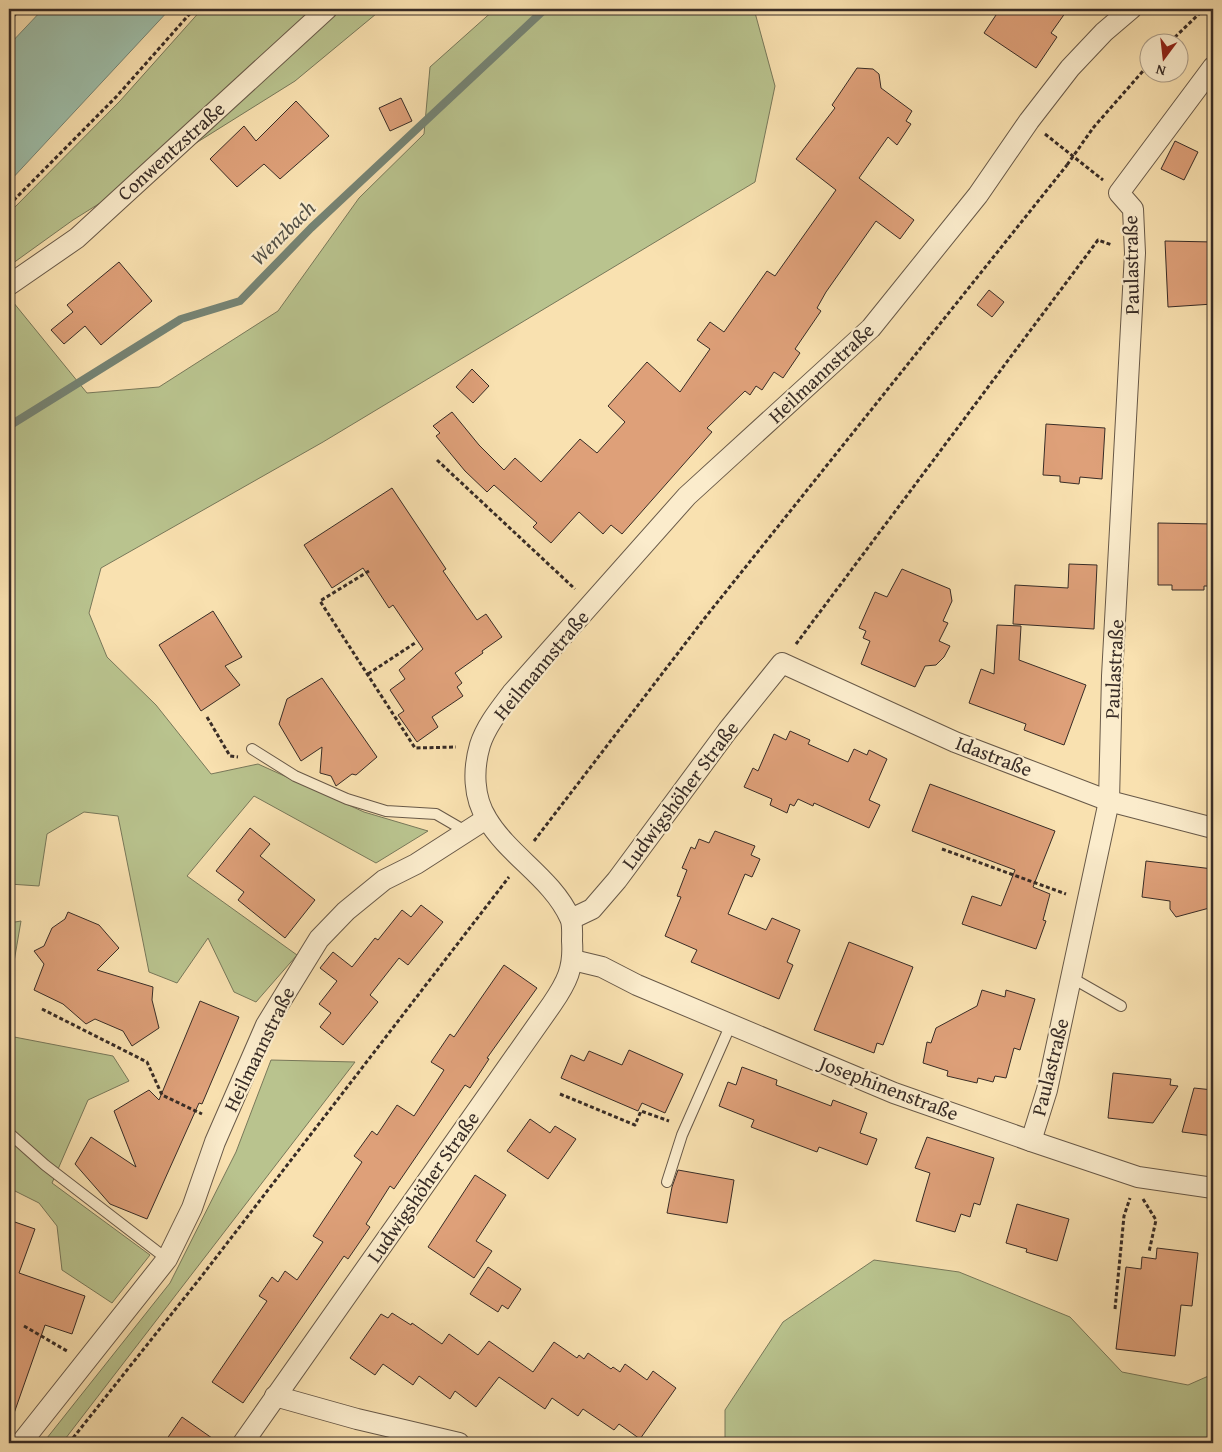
<svg xmlns="http://www.w3.org/2000/svg" width="1222" height="1452" font-family="'Gentium Book Plus',serif">
	<style>
		.green { fill: #b9c38e; stroke: #78785a }
		.water { fill: #9ebea9; stroke: #758475 }
		.lines { fill: none; stroke-linecap: round; stroke-linejoin: round }
		.stream { stroke: #758475; stroke-width: 8 }
		.building { fill: #dea079; stroke: #382c26 }
		.service-casing { stroke: #685948; stroke-width: 12 }
		.minor-casing { stroke: #685948; stroke-width: 22 }
		.path { stroke: #382c26; stroke-width: 3; stroke-dasharray: 4 2.5; stroke-linecap: butt }
		.service { stroke: #fbeccc; stroke-width: 10 }
		.minor { stroke: #fbeccc; stroke-width: 20 }
		.path-bridge { stroke: #382c26; stroke-width: 3; stroke-dasharray: 4 2.5; stroke-linecap: butt }
		.labels { text-anchor: middle; stroke-width: 4.5; stroke-linejoin: round; paint-order: stroke }
		.street-label { font-size: 20px; fill: #382c26; stroke: #fbeccc }
		.water-label { font-size: 21px; font-style: italic; fill: #525047; stroke: #fbeccc }
	</style>
	<rect width="100%" height="100%" fill="#f9e1b0"/>
	<filter id="stains"><feTurbulence type="fractalNoise" baseFrequency=".004" numOctaves="4"/><feColorMatrix values="0 0 0 0 .2 0 0 0 0 .09 0 0 0 0 .02 0 0 0 .5 -.17"/></filter>
	<radialGradient id="worn" r=".72"><stop offset=".6" stop-color="#630" stop-opacity="0"/><stop offset="1" stop-color="#630" stop-opacity=".3"/></radialGradient>
	<g class="green">
		<polygon points="202,9 382,9 295,81 73,220 9,266 9,213 120,101"/>
		<polygon points="495,9 754,9 775,86 755,182 323,442 101,568 89,613 107,657 156,705 211,774 258,764 364,812 428,831 376,863 254,796 187,876 297,955 256,1002 234,992 208,938 177,983 149,972 118,816 84,812 47,834 39,886 9,884 9,304 13,302 87,393 159,387 278,311 359,198 424,134 430,67"/>
		<polygon points="21,921 9,991 9,923"/>
		<polygon points="9,1036 113,1056 129,1081 88,1100 52,1183 150,1255 112,1303 62,1270 57,1226 39,1203 9,1188"/>
		<polygon points="271,1060 355,1062 62,1443 43,1443 170,1283 236,1152"/>
		<polygon points="874,1260 959,1272 1070,1317 1122,1372 1188,1385 1213,1374 1213,1443 725,1443 725,1410 783,1322"/>
	</g>
	<polygon class="water" points="43,9 170,9 9,182 9,45"/>
	<g class="lines">
		<polyline class="stream" points="9,426 181,319 240,301 311,228 545,9"/>
	</g>
	<g class="building">
		<polygon points="1000,9 1068,9 1051,33 1057,37 1036,68 984,33"/>
		<polygon points="857,68 873,69 879,74 881,88 912,111 906,121 911,124 897,145 888,137 859,178 914,220 900,239 876,221 826,292 817,308 821,311 795,349 800,353 783,378 774,372 762,390 756,386 750,395 745,391 707,428 712,432 622,534 611,525 603,534 579,512 551,543 533,527 537,523 494,485 487,492 465,471 436,436 440,433 433,426 452,412 479,445 504,470 515,458 541,482 580,439 597,453 625,422 608,406 647,362 680,392 710,349 697,340 710,322 724,332 767,271 775,276 836,190 796,159 835,108 832,105"/>
		<polygon points="401,98 412,121 390,131 379,108"/>
		<polygon points="296,101 329,136 280,179 264,164 237,187 210,159 244,126 256,141"/>
		<polygon points="1175,141 1198,152 1184,180 1161,169"/>
		<polygon points="1165,241 1213,242 1213,304 1168,307"/>
		<polygon points="119,262 152,301 101,345 85,326 64,344 51,330 73,312 67,305"/>
		<polygon points="989,290 1004,302 992,317 977,305"/>
		<polygon points="472,369 489,386 473,403 456,387"/>
		<polygon points="1046,424 1105,428 1102,479 1080,477 1079,484 1060,482 1060,476 1043,475"/>
		<polygon points="392,488 446,569 443,571 477,620 486,614 502,637 482,651 483,653 455,673 462,683 457,687 463,696 432,717 438,727 417,742 398,715 404,711 390,690 405,679 399,670 423,649 393,605 389,608 363,568 332,588 304,545"/>
		<polygon points="1158,523 1213,524 1213,586 1204,586 1204,590 1172,590 1172,585 1158,585"/>
		<polygon points="1069,564 1097,565 1094,629 1013,624 1015,585 1068,588"/>
		<polygon points="902,569 950,589 952,601 943,621 948,623 939,641 950,646 944,657 936,665 925,666 915,687 861,664 870,641 863,638 866,631 859,628 875,592 887,597"/>
		<polygon points="213,611 242,657 225,666 240,685 201,711 159,645"/>
		<polygon points="997,625 1021,626 1019,660 1086,685 1064,745 1024,730 1026,724 969,703 981,669 994,674"/>
		<polygon points="322,678 377,757 356,775 352,774 336,786 331,776 320,773 322,747 301,761 279,724 287,699"/>
		<polygon points="790,731 810,740 808,744 848,762 854,749 867,755 869,750 887,759 869,800 880,805 869,828 814,803 813,806 798,799 794,806 790,804 787,813 770,805 772,799 744,787 753,768 758,771 774,734 786,740"/>
		<polygon points="930,784 1055,831 1033,887 1050,894 1043,920 1046,921 1036,949 962,924 972,896 1001,906 1015,870 912,831"/>
		<polygon points="250,828 270,844 260,856 315,900 285,938 238,900 244,892 216,871"/>
		<polygon points="715,831 755,846 751,855 760,859 752,877 745,874 728,914 766,930 772,918 800,930 787,962 793,965 779,999 691,962 697,950 665,936 681,897 677,896 687,870 682,868 691,847 695,849 699,839 709,843"/>
		<polygon points="1146,861 1213,869 1213,907 1176,917 1170,909 1170,901 1142,897"/>
		<polygon points="421,905 443,922 408,965 399,958 370,995 378,1002 343,1045 320,1027 331,1013 319,1004 337,981 320,968 333,952 352,967 375,938 378,940 402,910 411,917"/>
		<polygon points="68,912 99,925 119,948 97,970 153,987 152,1000 159,1028 132,1046 123,1031 95,1019 86,1024 63,1004 34,990 44,964 34,951 44,946 52,928 65,919"/>
		<polygon points="849,942 913,967 883,1045 877,1043 874,1053 814,1030"/>
		<polygon points="504,965 537,988 487,1058 489,1059 470,1088 465,1085 394,1189 390,1186 366,1224 370,1227 348,1259 344,1256 243,1403 212,1382 267,1301 259,1296 272,1277 278,1282 285,1271 297,1280 323,1242 313,1236 362,1162 354,1156 372,1131 377,1135 397,1105 414,1116 444,1070 431,1062 450,1034 454,1037"/>
		<polygon points="982,990 1005,997 1006,990 1035,999 1020,1050 1014,1048 1006,1078 995,1076 993,1082 978,1078 977,1083 947,1076 948,1071 923,1063 927,1042 931,1043 936,1028 977,1006"/>
		<polygon points="200,1001 239,1017 202,1104 199,1103 147,1219 110,1204 75,1164 91,1137 136,1167 114,1111 149,1090 159,1100"/>
		<polygon points="629,1050 683,1074 665,1113 642,1103 638,1111 561,1078 571,1055 584,1061 589,1051 622,1065"/>
		<polygon points="742,1067 777,1080 776,1085 831,1106 833,1100 867,1113 860,1133 877,1139 867,1165 819,1147 817,1152 751,1127 754,1120 719,1106 728,1082 736,1085"/>
		<polygon points="1113,1073 1171,1079 1170,1085 1178,1086 1153,1123 1108,1118"/>
		<polygon points="1194,1088 1213,1090 1213,1136 1182,1132"/>
		<polygon points="530,1119 550,1133 555,1126 576,1139 548,1179 507,1151"/>
		<polygon points="927,1137 994,1158 980,1205 974,1203 970,1217 961,1214 955,1232 916,1221 930,1173 915,1168"/>
		<polygon points="678,1170 734,1180 727,1223 667,1213 672,1187"/>
		<polygon points="475,1175 506,1195 476,1241 492,1251 474,1278 428,1247"/>
		<polygon points="1017,1204 1069,1219 1057,1261 1026,1252 1027,1249 1006,1243"/>
		<polygon points="9,1220 35,1229 19,1273 85,1296 72,1334 45,1325 12,1419 9,1419"/>
		<polygon points="1157,1248 1198,1253 1192,1306 1181,1305 1175,1356 1116,1349 1126,1267 1141,1269 1142,1257 1156,1259"/>
		<polygon points="488,1267 521,1289 508,1309 502,1305 498,1312 470,1294"/>
		<polygon points="392,1313 411,1325 412,1323 442,1344 449,1334 478,1355 489,1341 533,1372 554,1342 577,1358 579,1355 584,1359 588,1353 611,1369 613,1367 620,1372 625,1364 647,1380 653,1371 676,1388 640,1439 619,1424 614,1430 583,1409 578,1416 552,1398 545,1409 499,1377 476,1407 455,1391 450,1399 419,1376 413,1385 383,1364 375,1375 350,1358 381,1314 388,1318"/>
		<polygon points="182,1417 219,1443 164,1443"/>
	</g>
	<g class="lines">
		<defs>
			<g id="service">
				<polyline points="252,749 295,776 347,799 386,811 436,814 467,832"/>
				<polyline points="1072,978 1121,1006"/>
				<polyline points="9,1133 45,1165 167,1259"/>
				<polyline points="667,1182 682,1135 731,1024"/>
			</g>
			<g id="minor">
				<polyline points="9,285 77,238 327,9"/>
				<polyline points="571,919 592,909 617,880 728,730 782,663 955,742 1109,801 1213,828"/>
				<polyline points="573,960 602,967 637,985 894,1093 1031,1141 1138,1177 1213,1188"/>
				<polyline points="1031,1141 1047,1090 1109,801 1112,676 1135,253 1133,209 1119,193 1213,67"/>
				<polyline points="275,1396 357,1419 459,1443"/>
				<polyline points="21,1443 167,1259 192,1208 215,1142 266,1025 319,939 346,911 384,880 416,864 486,819"/>
				<path d="M243 1443 552 1004C567 982 574 968 572 941 572 934 573 924 570 918 552 878 509 856 487 819 473 797 473 769 480 745 486 726 500 709 512 693L687 496 871 328 978 195 1029 121 1070 68 1104 32 1131 9"/>
			</g>
		</defs>
		<use href="#service" class="service-casing"/>
		<use href="#minor" class="minor-casing"/>
		<g class="path">
			<polyline points="9,21 20,9"/>
			<polyline points="1170,42 1204,9"/>
			<polyline points="1093,128 1150,63"/>
			<polyline points="1045,134 1103,180"/>
			<polyline points="9,205 117,96 194,9"/>
			<polyline points="437,460 575,589"/>
			<polyline points="369,571 320,601 415,748 456,747"/>
			<polyline points="796,644 1098,240 1112,245"/>
			<polyline points="368,674 415,643"/>
			<polyline points="207,717 230,756 238,757"/>
			<polyline points="534,841 704,619 1067,165"/>
			<polyline points="942,849 1066,894"/>
			<polyline points="42,1009 147,1062 162,1095 202,1114"/>
			<polyline points="560,1094 635,1125 641,1111 669,1121"/>
			<polyline points="1143,1199 1156,1220 1149,1252"/>
			<polyline points="1115,1309 1124,1216 1130,1198"/>
			<polyline points="24,1326 67,1351"/>
			<polyline points="69,1443 201,1277 509,877"/>
		</g>
		<use href="#service" class="service"/>
		<use href="#minor" class="minor"/>
		<polyline class="path-bridge" points="1067,165 1093,128"/>
	</g>
	<g class="labels">
		<g class="street-label">
			<text transform="translate(171 151) rotate(-42)" y="7">Conwentzstraße</text>
			<text transform="translate(1131 265) rotate(-91)" y="7">Paulastraße</text>
			<text transform="translate(821 373) rotate(-43)" y="7">Heilmannstraße</text>
			<text transform="translate(541 665) rotate(-50)" y="7">Heilmannstraße</text>
			<text transform="translate(1114 669) rotate(-87)" y="7">Paulastraße</text>
			<text transform="translate(994 756) rotate(21)" y="7">Idastraße</text>
			<text transform="translate(680 795) rotate(-53)" y="7">Ludwigshöher Straße</text>
			<text transform="translate(259 1049) rotate(-64)" y="7">Heilmannstraße</text>
			<text transform="translate(1050 1067) rotate(-76)" y="7">Paulastraße</text>
			<text transform="translate(889 1088) rotate(21)" y="7">Josephinenstraße</text>
			<text transform="translate(423 1187) rotate(-55)" y="7">Ludwigshöher Straße</text>
		</g>
		<g class="water-label">
			<text transform="translate(283 233) rotate(-45)" y="7">Wenzbach</text>
		</g>
	</g>
	<rect width="1222" height="1452" fill="none" stroke="#f9e1b0" stroke-width="30"/>
	<rect x="10" y="10" width="1202" height="1432" fill="none" stroke="#382c26" stroke-width="2.5"/>
	<rect x="15" y="15" width="1192" height="1422" fill="none" stroke="#382c26"/>
	<g transform="translate(1164 58) rotate(195)"><circle r="24" fill="#fbeccc" stroke="#ad9f8a"/>
	<path d="M0-4L9 19L0 12L-9 19Z" fill="#8f2418"/>
	<text y="-8" font-size="14" font-weight="bold" text-anchor="middle" fill="#382c26">N</text>
	</g>
	<rect width="100%" height="100%" filter="url(#stains)"/>
	<rect width="100%" height="100%" fill="url(#worn)"/>
</svg>
